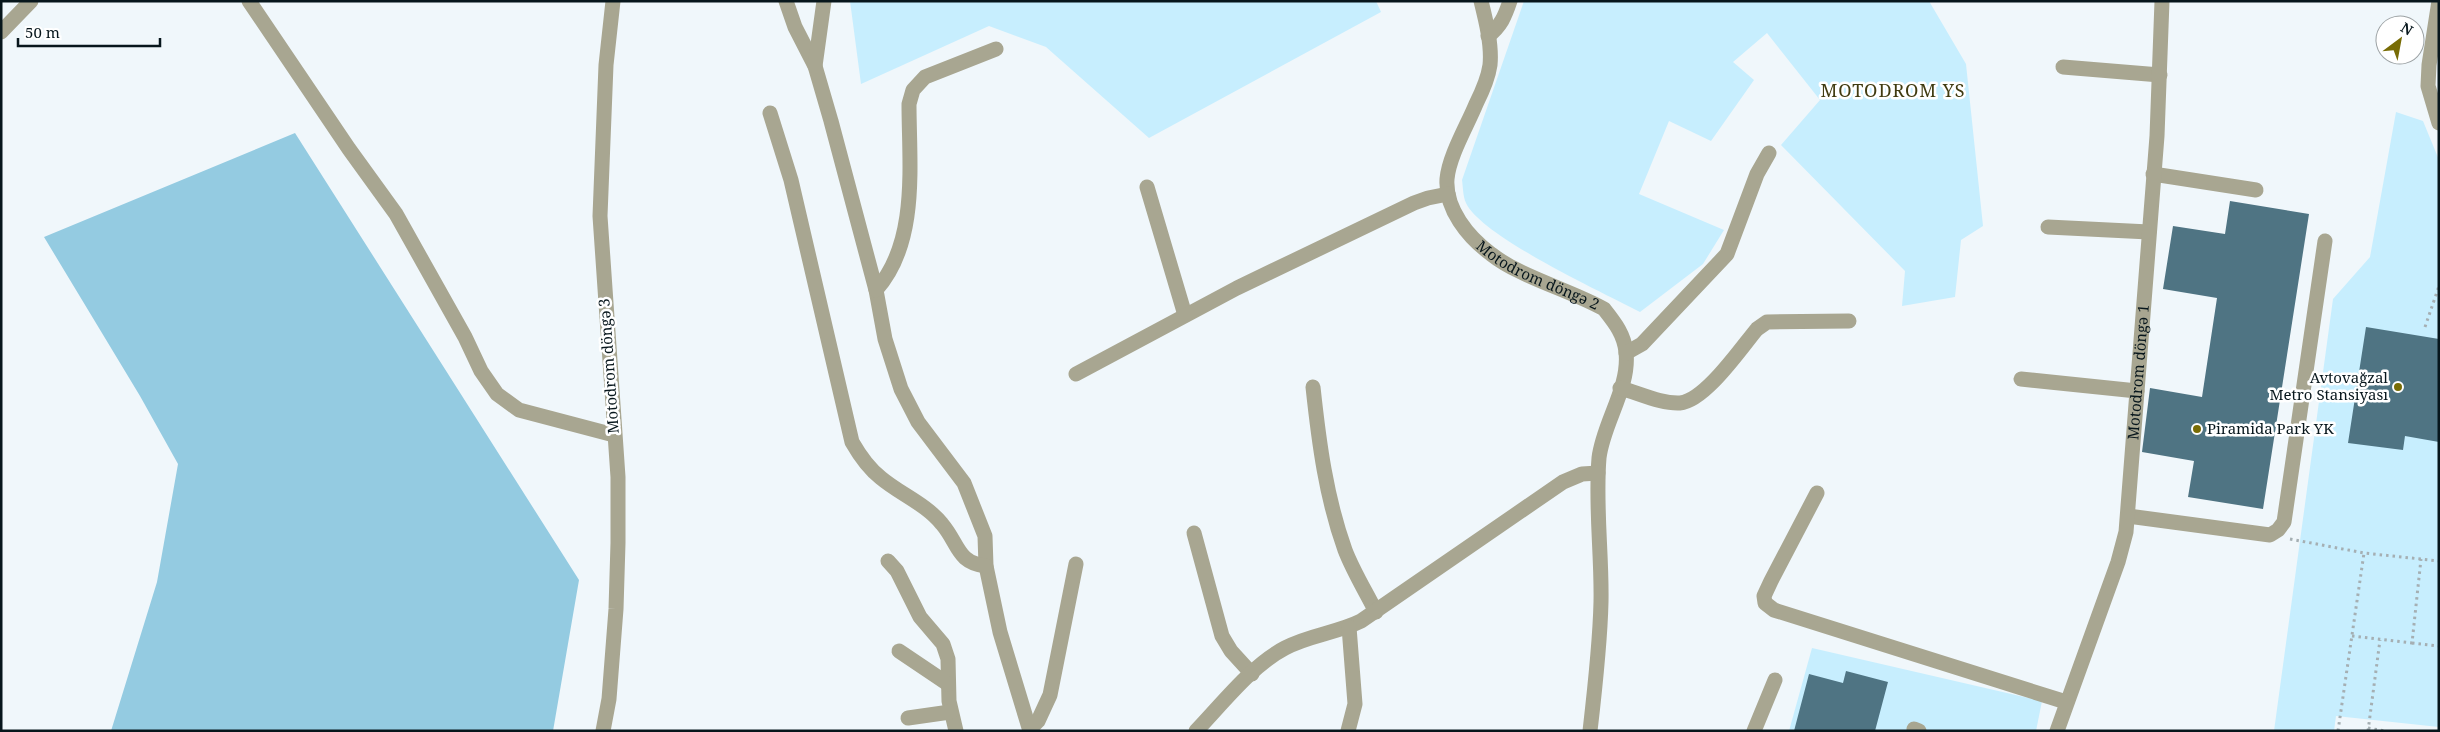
<svg xmlns="http://www.w3.org/2000/svg" width="2440" height="732" font-family="'Noto Serif',serif">
	<style>
		.green { fill: #c7eefe }
		.forest { fill: #94cbe1 }
		.building { fill: #4f7483 }
		.lines { fill: none; stroke-linecap: round; stroke-linejoin: round }
		.path { stroke: #a5afb3; stroke-width: 3; stroke-dasharray: 2.5 4; stroke-linecap: butt }
		.minor { stroke: #a8a691; stroke-width: 15 }
		.poi-dot { fill: #786c05; stroke: #fff; stroke-width: 2 }
		.labels { text-anchor: middle; stroke-width: 5; stroke-linejoin: round; paint-order: stroke }
		.street-label { font-size: 15px; fill: #07161c; stroke: #fff }
		.poi-label { font-size: 15px; fill: #07161c; stroke: #fff; text-anchor: end }
		.quarter-label { font-size: 18px; letter-spacing: 1px; fill: #403b11; stroke: #fff }
	</style>
	<rect width="100%" height="100%" fill="#f0f7fb"/>
	<g class="green">
		<polygon points="850,1 1376,1 1381,12 1149,138 1046,47 989,26 861,84"/>
		<path d="M1524 1H1929L1966 64 1983 226 1961 240 1955 297 1902 306 1905 271 1781 145 1820 100 1767 33 1733 62 1754 80 1711 141 1669 121 1639 194 1724 230 1703 264 1640 312C1602 292 1482 237 1466 203 1463 197 1463 187 1462 180Z"/>
		<polygon points="2396,112 2423,121 2439,160 2439,727 2336,716 2334,731 2274,731 2333,299 2370,257"/>
		<polygon points="1812,648 2042,701 2036,731 1789,731"/>
	</g>
	<polygon class="forest" points="295,133 579,580 553,731 111,731 157,582 178,464 140,396 44,237"/>
	<g class="building">
		<polygon points="2230,201 2309,214 2263,509 2188,497 2194,461 2142,452 2150,388 2202,397 2217,298 2163,289 2173,226 2225,234"/>
		<polygon points="2366,327 2439,339 2439,442 2405,436 2403,450 2348,443"/>
		<polygon points="1846,671 1888,682 1875,731 1794,731 1809,674 1843,683"/>
	</g>
	<g class="lines">
		<g class="path">
			<polyline points="2425,327 2439,286"/>
			<polyline points="2290,539 2364,553 2439,561"/>
			<polyline points="2352,636 2412,643 2421,559"/>
			<polyline points="2412,643 2439,646"/>
			<polyline points="2368,728 2385,731"/>
			<polyline points="2338,731 2364,553"/>
			<polyline points="2368,731 2380,640"/>
		</g>
		<g class="minor">
			<polyline points="249,1 349,149 396,214 465,337 481,371 497,394 519,410 614,435"/>
			<polyline points="786,1 795,27 815,66 831,121 876,290 885,339 901,389 918,422 964,483 985,536 986,566 1000,632 1030,731"/>
			<path id="s1" d="M1481 1C1486 21 1492 45 1490 65 1488 79 1482 92 1476 104 1467 126 1449 156 1447 179 1445 209 1468 237 1491 254 1520 277 1570 290 1604 309 1615 323 1624 334 1626 352 1630 388 1603 423 1599 458 1595 506 1602 555 1601 602 1600 645 1595 688 1590 731"/>
			<polyline points="2439,1 2429,65 2428,86 2439,123"/>
			<polyline points="1,32 31,1"/>
			<path d="M1488 36C1501 26 1505 16 1510 1"/>
			<polyline points="815,66 824,1"/>
			<polyline points="2063,67 2160,75"/>
			<path d="M770 113 791 180 852 442C860 456 868 468 881 478 900 494 926 504 942 524 959 544 957 563 986 566"/>
			<polyline points="2153,174 2256,190"/>
			<polyline points="1147,187 1185,315"/>
			<polyline points="2048,227 2149,232"/>
			<path d="M876 290C919 242 909 164 909 104L913 90 925 77 996 49"/>
			<polyline points="1626,353 1642,344 1727,254 1757,174 1769,153"/>
			<polyline points="1076,374 1237,288 1414,203 1428,198 1448,194"/>
			<polyline points="2021,379 2137,391"/>
			<path d="M1313 387C1319 443 1326 497 1345 550 1353 571 1366 592 1376 612"/>
			<path d="M1620 388C1639 393 1661 404 1680 403 1705 401 1741 348 1757 329L1767 322 1849 321"/>
			<polyline points="1817,493 1771,581 1764,596 1765,603 1774,610 2066,702"/>
			<polyline points="2128,516 2270,535 2278,530 2284,522 2325,241"/>
			<polyline points="1194,533 1222,636 1231,651 1252,674"/>
			<polyline points="888,561 897,571 920,617 943,644 948,659 949,701 956,731"/>
			<polyline points="899,651 948,684"/>
			<polyline points="908,718 950,712"/>
			<polyline points="1030,729 1038,721 1050,695 1076,564"/>
			<polyline points="1914,729 1919,731"/>
			<polyline points="603,731 609,699 616,609 618,543 618,477 600,216 606,65 613,1"/>
			<path d="M1196 731C1222 704 1252 665 1285 648 1309 635 1337 633 1361 621L1563 482 1582 474 1598 473"/>
			<polyline points="1348,731 1355,704 1349,627"/>
			<polyline points="1754,731 1775,680"/>
			<path id="s2" d="M2057 731 2118 562 2126 532 2157 136 2162 1"/>
		</g>
	</g>
	<g class="poi-dot">
		<circle cx="2398" cy="387" r="5"/>
		<circle cx="2197" cy="429" r="5"/>
	</g>
	<g class="labels">
		<g class="street-label">
			<text dy="5" stroke="none"><textPath href="#s1" startOffset="329">Motodrom döngə 2</textPath></text>
			<text transform="translate(609 366) rotate(-94)" y="5">Motodrom döngə 3</text>
			<text dy="5" stroke="none"><textPath href="#s2" startOffset="371">Motodrom döngə 1</textPath></text>
		</g>
		<g class="poi-label">
			<text x="2388" y="383">Avtovağzal<tspan x="2388" dy="17">Metro Stansiyası</tspan></text>
			<text x="2207" y="434" text-anchor="start">Piramida Park YK</text>
		</g>
		<g class="quarter-label">
			<text x="1893" y="97">MOTODROM YS</text>
		</g>
	</g>
	<rect width="2440" height="732" fill="none" stroke="#07161c" stroke-width="5"/>
	<g transform="translate(2400 40) rotate(32)"><circle r="24" fill="#ffffff" stroke="#9ca2a4"/>
	<path d="M0-4L9 19L0 12L-9 19Z" fill="#786c05"/>
	<text y="-8" font-size="14" font-weight="bold" text-anchor="middle" fill="#07161c">N</text>
	</g>
	<path d="M18 38v8h142v-8" fill="none" stroke="#07161c" stroke-width="2.5"/>
	<text x="25" y="38" font-size="15" fill="#07161c" stroke="#ffffff" stroke-width="4" paint-order="stroke">50 m</text>
</svg>
